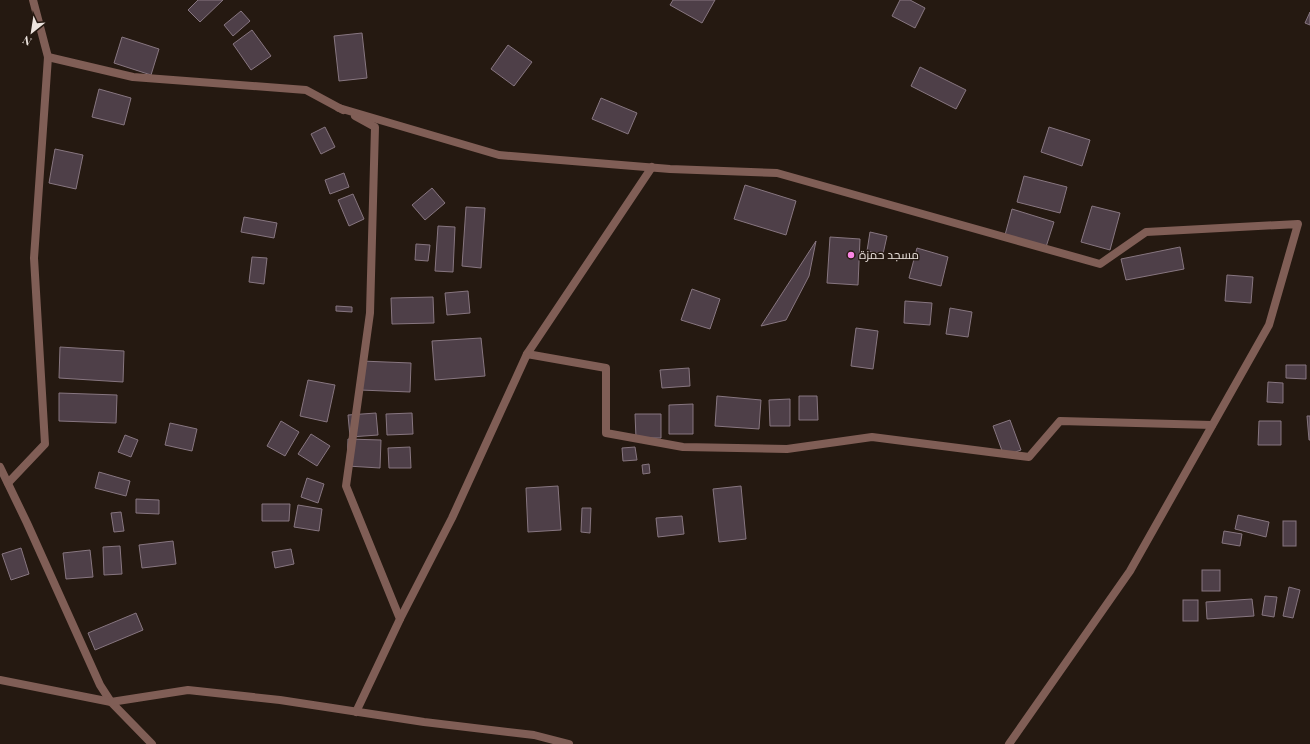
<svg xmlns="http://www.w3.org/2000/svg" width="1310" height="744" font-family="'Playfair Display',Cairo,serif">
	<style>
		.building { fill: #4e3f48; stroke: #877680 }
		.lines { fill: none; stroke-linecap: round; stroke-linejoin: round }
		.minor { stroke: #805e56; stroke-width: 8 }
		.poi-dot { fill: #fb86e4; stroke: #251911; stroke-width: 1.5 }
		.labels { text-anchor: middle; stroke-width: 3; stroke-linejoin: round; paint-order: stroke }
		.poi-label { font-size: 12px; fill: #ece3de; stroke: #251911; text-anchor: start }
	</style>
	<rect width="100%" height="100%" fill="#251911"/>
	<g class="building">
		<polygon points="198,0 223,0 200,22 188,10"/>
		<polygon points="673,0 715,0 702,23 670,5"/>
		<polygon points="900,0 910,0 925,8 915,28 892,16"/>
		<polygon points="241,11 250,21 233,36 224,25"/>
		<polygon points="1310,12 1310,25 1305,23"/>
		<polygon points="252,30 271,56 251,70 233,44"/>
		<polygon points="362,33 367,78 339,81 334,36"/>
		<polygon points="122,37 159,49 151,75 114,63"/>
		<polygon points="508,45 532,62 514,86 491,69"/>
		<polygon points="920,67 966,90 956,109 911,86"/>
		<polygon points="99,89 131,98 124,125 92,117"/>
		<polygon points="601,98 637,113 628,134 592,119"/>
		<polygon points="325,127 335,147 321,154 311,134"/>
		<polygon points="1049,127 1090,140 1082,166 1041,152"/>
		<polygon points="55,149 83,155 76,189 49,183"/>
		<polygon points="344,173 349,187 330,194 325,180"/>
		<polygon points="1024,176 1067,187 1060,213 1017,202"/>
		<polygon points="745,185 796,201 786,235 734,219"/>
		<polygon points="432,188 445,203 425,220 412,205"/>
		<polygon points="353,194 364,219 349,226 338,200"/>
		<polygon points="1092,206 1120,213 1110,250 1081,242"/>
		<polygon points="466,207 485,208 481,268 462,266"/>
		<polygon points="1012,209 1054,222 1046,247 1005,235"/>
		<polygon points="244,217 277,223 274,238 241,232"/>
		<polygon points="438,226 455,227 453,272 435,271"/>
		<polygon points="870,232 887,236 883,254 867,251"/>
		<polygon points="830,237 860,239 858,285 827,283"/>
		<polygon points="816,241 809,276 786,320 761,326"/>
		<polygon points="416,244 430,245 428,261 415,260"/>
		<polygon points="1180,247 1184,269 1126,280 1121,259"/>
		<polygon points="917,248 948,257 941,286 909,278"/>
		<polygon points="252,257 267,258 264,284 249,282"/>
		<polygon points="1227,275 1253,277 1251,303 1225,301"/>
		<polygon points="692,289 720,299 710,329 681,320"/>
		<polygon points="468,291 470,313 447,315 445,293"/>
		<polygon points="433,297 434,323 392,324 391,298"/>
		<polygon points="905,301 932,303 930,325 904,323"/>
		<polygon points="336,306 352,307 352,312 336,311"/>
		<polygon points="950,308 972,312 968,337 946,334"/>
		<polygon points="856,328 878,331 873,369 851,366"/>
		<polygon points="481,338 485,376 435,380 432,341"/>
		<polygon points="60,347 124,351 123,382 59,378"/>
		<polygon points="361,361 411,363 410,392 360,390"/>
		<polygon points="1286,365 1306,365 1306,379 1286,378"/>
		<polygon points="689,368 690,386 662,388 660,370"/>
		<polygon points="308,380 335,385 327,422 300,416"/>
		<polygon points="1268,382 1283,383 1283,403 1267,402"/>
		<polygon points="59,393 117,395 116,423 59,421"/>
		<polygon points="717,396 761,400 759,429 715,426"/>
		<polygon points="799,396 817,396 818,420 799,420"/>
		<polygon points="790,399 790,426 770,426 769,400"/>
		<polygon points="693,404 693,434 669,434 669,405"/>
		<polygon points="376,413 378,435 350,437 348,415"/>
		<polygon points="412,413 413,434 387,435 386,414"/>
		<polygon points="635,414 661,414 661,438 636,438"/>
		<polygon points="1307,416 1310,416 1310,440 1309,440"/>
		<polygon points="1010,420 1021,450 1004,456 993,426"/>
		<polygon points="281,421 299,432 285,456 267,446"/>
		<polygon points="1259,421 1281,421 1281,445 1258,445"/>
		<polygon points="170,423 197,429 192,451 165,445"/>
		<polygon points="311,434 330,446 317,466 298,454"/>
		<polygon points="125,435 138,440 131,457 118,452"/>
		<polygon points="348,439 381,440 380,468 347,466"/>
		<polygon points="410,447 411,468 389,468 388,448"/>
		<polygon points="635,447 637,460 623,461 622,448"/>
		<polygon points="649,464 650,473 643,474 642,465"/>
		<polygon points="99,472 130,481 126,496 95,488"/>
		<polygon points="307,478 324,484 318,503 301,497"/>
		<polygon points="558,486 561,530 528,532 526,488"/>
		<polygon points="741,486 746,539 719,542 713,489"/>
		<polygon points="136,499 159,500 159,514 136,513"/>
		<polygon points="262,504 290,504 289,521 262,521"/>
		<polygon points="298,505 322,509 319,531 294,527"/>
		<polygon points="582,508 591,508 590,533 581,532"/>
		<polygon points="121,512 124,531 114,532 111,513"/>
		<polygon points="1238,515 1269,522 1266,537 1235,529"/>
		<polygon points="682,516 684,534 658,537 656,518"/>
		<rect x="1283" y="521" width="13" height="25"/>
		<polygon points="1224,531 1242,534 1240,546 1222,543"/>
		<polygon points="173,541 176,564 142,568 139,545"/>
		<polygon points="120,546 122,574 104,575 103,547"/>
		<polygon points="21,548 29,574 11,580 2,554"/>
		<polygon points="291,549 294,564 275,568 272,552"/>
		<polygon points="90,550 93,577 66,579 63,553"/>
		<rect x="1202" y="570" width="18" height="21"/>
		<polygon points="1289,587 1300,590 1293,618 1283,616"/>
		<polygon points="1265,596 1277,597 1274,617 1262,615"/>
		<polygon points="1252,599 1254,616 1207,619 1206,602"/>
		<rect x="1183" y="600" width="15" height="21"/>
		<polygon points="136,613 143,630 95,650 88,633"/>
	</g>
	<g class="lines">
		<g class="minor">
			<polyline points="48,57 133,77 306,90 343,110"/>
			<polyline points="339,108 499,155 670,169 777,173 1100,264 1146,232 1298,224 1269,325 1130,571 1009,744"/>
			<polyline points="355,116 375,127 370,313 346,486 400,619 356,712"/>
			<polyline points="527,354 652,167"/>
			<polyline points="0,467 27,523 100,685 111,702 152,744"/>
			<polyline points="8,483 45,444 34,258 48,57 33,0"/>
			<polyline points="400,619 452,518 527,354 606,368 606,433 683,447 787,449 872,437 1029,457 1060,421 1212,425"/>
			<polyline points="0,680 111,702 188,690 280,700 424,722 534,735 569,744"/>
		</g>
	</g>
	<circle class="poi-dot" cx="851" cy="255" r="4"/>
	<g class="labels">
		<g class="poi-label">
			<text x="859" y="259">مسجد حمزة</text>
		</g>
	</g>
	<g transform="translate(32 32) rotate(210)" stroke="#251911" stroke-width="3" paint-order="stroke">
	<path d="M0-3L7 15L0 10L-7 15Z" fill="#ece3de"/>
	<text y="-6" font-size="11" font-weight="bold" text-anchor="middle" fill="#ece3de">N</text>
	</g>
</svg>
